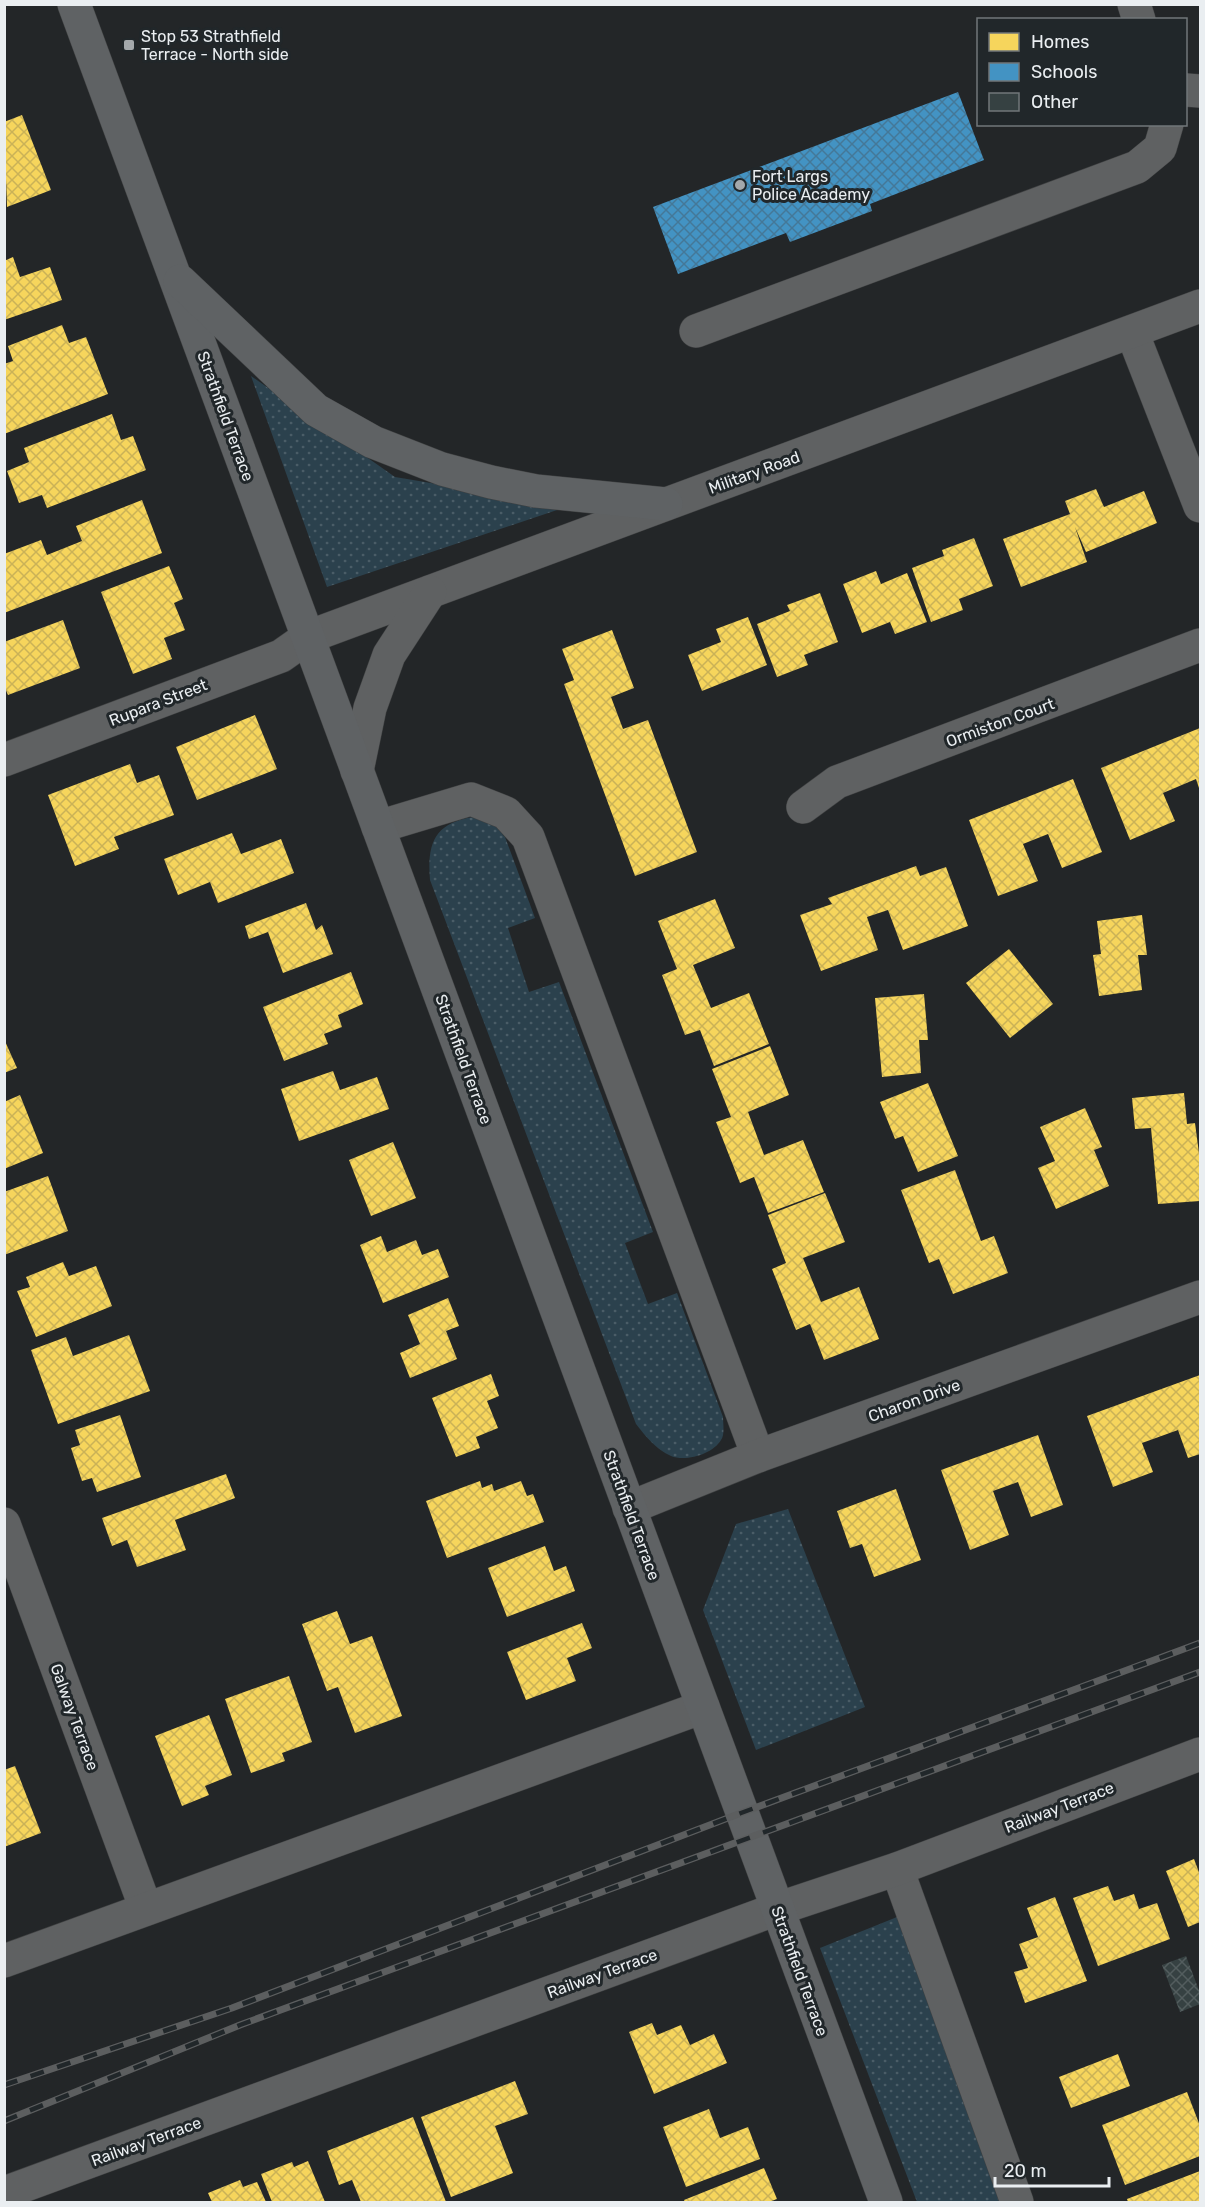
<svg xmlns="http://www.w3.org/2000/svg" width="1205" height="2207" font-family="Rubik,sans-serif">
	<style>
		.grass { fill: url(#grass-dots) }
		.homes { fill: url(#homes-cross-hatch) }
		.schools { fill: url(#schools-cross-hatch) }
		.building { fill: url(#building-cross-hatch) }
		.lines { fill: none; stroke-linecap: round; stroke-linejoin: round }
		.minor-casing { stroke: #404243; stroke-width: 34 }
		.major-casing { stroke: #404243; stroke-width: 34 }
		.minor { stroke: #5f6162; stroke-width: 33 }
		.major { stroke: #5f6264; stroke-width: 33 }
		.rail-casing { stroke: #5c5e5f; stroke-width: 7 }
		.rail { stroke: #21272a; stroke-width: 4.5; stroke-dasharray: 14; stroke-linecap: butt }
		.poi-dot { fill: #a4a8ab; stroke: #21272a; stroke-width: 2 }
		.labels { text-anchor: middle; stroke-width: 6; stroke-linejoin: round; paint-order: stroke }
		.poi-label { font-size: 16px; fill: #eaeef1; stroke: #21272a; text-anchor: start }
		.street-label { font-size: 16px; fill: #eaeef1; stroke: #21272a }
	</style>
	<defs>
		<pattern id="grass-dots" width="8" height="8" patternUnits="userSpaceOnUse" patternTransform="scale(1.5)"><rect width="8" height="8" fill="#2b414d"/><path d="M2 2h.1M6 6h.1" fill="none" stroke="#4a5d67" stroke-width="1.8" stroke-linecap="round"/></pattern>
		<pattern id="homes-cross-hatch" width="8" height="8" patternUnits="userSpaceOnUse" patternTransform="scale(1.5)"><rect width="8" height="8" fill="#f6d55c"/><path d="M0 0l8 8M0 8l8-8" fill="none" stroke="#cab257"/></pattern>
		<pattern id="schools-cross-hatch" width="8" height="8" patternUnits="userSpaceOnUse" patternTransform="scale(1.5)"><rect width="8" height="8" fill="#4393c3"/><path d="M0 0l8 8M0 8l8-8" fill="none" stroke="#447898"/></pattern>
		<pattern id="building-cross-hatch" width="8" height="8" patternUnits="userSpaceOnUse" patternTransform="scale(1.5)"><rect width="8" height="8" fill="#364142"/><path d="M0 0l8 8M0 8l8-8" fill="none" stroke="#535d5e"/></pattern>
	</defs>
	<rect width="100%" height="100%" fill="#232628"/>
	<g class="grass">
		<polygon points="251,376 395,477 569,506 327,587"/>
		<path d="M473 817 491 821 505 837 535 918 508 928 529 992 559 982 653 1232 625 1243 648 1304 677 1293 723 1417C723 1424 725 1434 721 1440 713 1454 686 1462 671 1456 656 1449 646 1437 636 1424L430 880C427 844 434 823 473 817Z"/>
		<polygon points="788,1509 865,1707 756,1750 703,1610 736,1524"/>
		<polygon points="907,1913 1015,2202 917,2202 820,1948"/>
	</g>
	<g class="homes">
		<polygon points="22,115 51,190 7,207 4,122"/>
		<polygon points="13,257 20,277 50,267 62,300 4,320 4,261"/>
		<polygon points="62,325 69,343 86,337 108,394 4,434 4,364 13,361 8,346"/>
		<polygon points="112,414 121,440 133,436 146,470 47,508 42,495 19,503 7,471 29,462 24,448"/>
		<polygon points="1096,489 1104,507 1144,491 1157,523 1086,552 1075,527 1087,562 1021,587 1003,539 1070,514 1065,501"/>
		<polygon points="142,500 162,553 4,613 4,554 41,540 47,555 82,541 76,526"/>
		<polygon points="974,538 993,586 959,599 963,610 931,622 912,568 944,556 942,550"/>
		<polygon points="169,566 183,599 174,603 185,630 164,638 172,659 133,674 101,592"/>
		<polygon points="876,571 881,584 907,573 927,622 895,634 890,622 862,633 843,584"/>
		<polygon points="820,593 838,642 804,655 808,665 777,677 757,624 790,611 787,605"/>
		<polygon points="748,617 767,665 702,691 688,655 721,642 716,629"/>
		<polygon points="63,620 80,668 8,695 4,686 4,642"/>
		<polygon points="612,630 634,688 611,697 623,729 648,720 697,852 635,876 564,684 574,680 562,649"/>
		<polygon points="255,715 277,769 197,800 176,747"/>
		<polygon points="1200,728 1200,791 1196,779 1163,793 1175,821 1130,840 1101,768"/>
		<polygon points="130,764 137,783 159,775 174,815 114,837 119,849 75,866 48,795"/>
		<polygon points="1073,779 1102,852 1062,868 1048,834 1023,844 1038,881 998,896 969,820"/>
		<polygon points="232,833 241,854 281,839 294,873 218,903 210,882 178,895 164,859"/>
		<polygon points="916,866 920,876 946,867 968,926 903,950 888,910 867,917 878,950 821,971 800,915 832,904 828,898"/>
		<polygon points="715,899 735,948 693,965 711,1008 749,993 769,1044 714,1066 700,1030 685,1035 662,975 677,969 658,921"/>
		<polygon points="306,903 316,930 322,925 333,954 283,973 268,932 249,939 245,926"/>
		<polygon points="1142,915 1147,955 1138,955 1142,990 1099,996 1093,955 1101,954 1097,921"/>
		<polygon points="1009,949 1053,1004 1010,1038 966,983"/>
		<polygon points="351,972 363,1004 338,1015 342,1027 324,1034 328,1044 284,1061 263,1007"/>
		<polygon points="924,994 928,1040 919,1040 921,1073 882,1077 875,998"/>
		<polygon points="4,1039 17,1068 4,1073"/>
		<polygon points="770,1046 789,1095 748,1112 764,1155 803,1140 824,1192 768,1213 754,1177 740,1183 716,1122 731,1117 712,1069"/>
		<polygon points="333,1071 340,1090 377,1077 389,1109 299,1141 281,1089"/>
		<polygon points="928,1083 958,1156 918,1172 903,1136 895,1139 880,1102"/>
		<polygon points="1184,1093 1187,1124 1195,1123 1200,1161 1200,1201 1158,1204 1151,1128 1135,1129 1132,1098"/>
		<polygon points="20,1095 43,1153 4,1169 4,1102"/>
		<polygon points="1085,1108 1102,1147 1094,1150 1109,1186 1056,1209 1038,1168 1055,1161 1040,1127"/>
		<polygon points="393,1142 416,1198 371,1216 349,1160"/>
		<polygon points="955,1170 981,1241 994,1236 1008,1273 953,1294 939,1259 929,1263 901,1190"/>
		<polygon points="48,1176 68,1231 4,1255 4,1192"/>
		<polygon points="825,1193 845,1242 803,1258 821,1302 859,1287 879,1339 824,1360 810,1324 796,1330 772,1269 786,1263 768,1215"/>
		<polygon points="381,1236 387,1252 416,1240 422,1255 438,1249 449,1277 383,1303 360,1245"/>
		<polygon points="63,1262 69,1276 96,1266 112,1306 36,1337 17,1291 30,1287 26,1277"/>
		<polygon points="448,1298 459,1326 446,1331 457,1359 410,1378 400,1353 420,1344 408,1315"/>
		<polygon points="129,1335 150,1391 58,1424 31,1350 66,1337 73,1356"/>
		<polygon points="491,1374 499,1396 487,1401 498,1428 476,1437 480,1448 456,1457 432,1398"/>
		<polygon points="1200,1375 1200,1454 1188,1458 1178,1430 1142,1443 1153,1472 1113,1487 1087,1416"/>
		<polygon points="120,1415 141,1477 97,1492 92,1478 82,1481 71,1448 80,1445 75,1430"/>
		<polygon points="1038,1435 1063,1505 1031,1517 1018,1482 993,1491 1009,1535 970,1550 941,1470"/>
		<polygon points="226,1474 235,1498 175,1520 186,1550 137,1567 127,1540 112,1546 102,1518"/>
		<polygon points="480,1481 482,1488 492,1484 494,1491 521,1481 527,1496 533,1494 544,1522 447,1558 426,1501"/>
		<polygon points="896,1489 921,1560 874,1577 862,1544 850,1548 837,1511"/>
		<polygon points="545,1546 554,1571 566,1566 575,1591 507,1617 488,1568"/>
		<polygon points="337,1611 350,1644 372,1636 402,1716 355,1733 338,1687 327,1691 302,1624"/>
		<polygon points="582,1623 592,1648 567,1658 576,1681 526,1700 507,1652"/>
		<polygon points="289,1676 312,1742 282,1753 285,1761 251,1773 225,1699"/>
		<polygon points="209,1715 232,1775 205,1786 209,1795 182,1806 155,1736"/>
		<polygon points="15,1766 41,1833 4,1847 4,1770"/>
		<polygon points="1194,1859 1200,1875 1200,1922 1188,1927 1166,1871"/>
		<polygon points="1108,1886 1114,1901 1134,1894 1139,1909 1157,1903 1170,1939 1098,1966 1073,1898"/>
		<polygon points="1055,1897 1087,1981 1025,2003 1014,1972 1028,1968 1019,1944 1038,1937 1027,1908"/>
		<polygon points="652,2023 657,2035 681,2025 690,2045 714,2034 727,2063 654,2094 629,2032"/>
		<polygon points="1118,2054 1130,2086 1071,2108 1059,2077"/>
		<polygon points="515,2081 528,2114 495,2126 513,2173 451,2197 421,2117"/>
		<polygon points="1187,2092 1200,2126 1200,2156 1125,2185 1102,2125"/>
		<polygon points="709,2109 720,2138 748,2127 760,2159 686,2187 663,2127"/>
		<polygon points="413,2117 446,2202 361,2202 352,2180 339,2185 327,2151"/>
		<polygon points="308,2161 325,2202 272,2202 261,2174 292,2162 294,2167"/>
		<polygon points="764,2168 777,2199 769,2202 685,2202 684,2200"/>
		<polygon points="1200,2171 1200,2202 1128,2202 1127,2199"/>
		<polygon points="240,2180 243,2187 257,2182 266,2202 212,2202 208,2193"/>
	</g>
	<polygon class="schools" points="958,92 984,160 870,204 872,211 790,242 786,233 678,274 653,207"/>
	<polygon class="building" points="1186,1956 1200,1993 1200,2004 1180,2012 1162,1965"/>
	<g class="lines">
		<defs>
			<g id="minor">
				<polyline points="1134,4 1139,20"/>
				<polyline points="1186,90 1200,91"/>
				<polyline points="696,331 1137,167 1160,148 1167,124"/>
				<polyline points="1132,332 1200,506"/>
				<polyline points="4,760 281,656 308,637 1200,306"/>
				<polyline points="357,771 370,708 389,655 430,592"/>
				<polyline points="803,807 837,782 1200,645"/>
				<polyline points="378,827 471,799 506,813 528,837 758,1456"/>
				<polyline points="629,1508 758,1456 1200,1297"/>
				<polyline points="4,1524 146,1909"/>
				<polyline points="897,1869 1017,2202"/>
				<polyline points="4,1961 703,1707"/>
				<polyline points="4,2193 777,1909 897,1869 1200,1754"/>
			</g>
			<g id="major">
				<polyline points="74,4 886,2202"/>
				<polyline points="180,281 316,410 373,442 442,469 491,482 536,491 666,504"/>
			</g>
		</defs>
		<use href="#minor" class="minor-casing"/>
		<use href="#major" class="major-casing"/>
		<use href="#minor" class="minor"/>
		<use href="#major" class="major"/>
		<defs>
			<g id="rail">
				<polyline points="4,2085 232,2008 741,1813 1200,1643"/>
				<polyline points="4,2121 240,2025 1200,1672"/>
			</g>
		</defs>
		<use href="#rail" class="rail-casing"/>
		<use href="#rail" class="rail"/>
	</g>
	<g class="poi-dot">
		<rect x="123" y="39" width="12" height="12" rx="3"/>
		<circle cx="740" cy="185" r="6"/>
	</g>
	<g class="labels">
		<g class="poi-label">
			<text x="141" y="42">Stop 53 Strathfield<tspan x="141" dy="18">Terrace - North side</tspan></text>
			<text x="752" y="182">Fort Largs<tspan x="752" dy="18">Police Academy</tspan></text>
		</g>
		<g class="street-label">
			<text transform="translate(226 416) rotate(70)" y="6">Strathfield Terrace</text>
			<text transform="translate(754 472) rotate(-20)" y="6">Military Road</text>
			<text transform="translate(158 702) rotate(-21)" y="6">Rupara Street</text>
			<text transform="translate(1000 722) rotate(-20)" y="6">Ormiston Court</text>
			<text transform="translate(464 1059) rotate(70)" y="6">Strathfield Terrace</text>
			<text transform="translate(914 1400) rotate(-20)" y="6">Charon Drive</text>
			<text transform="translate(632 1515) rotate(70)" y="6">Strathfield Terrace</text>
			<text transform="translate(75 1717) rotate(70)" y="6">Galway Terrace</text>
			<text transform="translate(1059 1807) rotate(-21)" y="6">Railway Terrace</text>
			<text transform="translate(800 1971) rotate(70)" y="6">Strathfield Terrace</text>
			<text transform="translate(602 1973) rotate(-20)" y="6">Railway Terrace</text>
			<text transform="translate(146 2141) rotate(-20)" y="6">Railway Terrace</text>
		</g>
	</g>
	<rect width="1205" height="2207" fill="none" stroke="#eaeef1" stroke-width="12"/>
	<rect x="977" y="18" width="210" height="108" fill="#21272a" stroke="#71777a" stroke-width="1.5"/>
	<rect x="989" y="33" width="30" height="18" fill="#f6d55c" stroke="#71777a" stroke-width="1.5"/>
	<text x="1031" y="48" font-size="18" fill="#eaeef1">Homes</text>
	<rect x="989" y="63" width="30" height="18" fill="#4393c3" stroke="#71777a" stroke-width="1.5"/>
	<text x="1031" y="78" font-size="18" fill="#eaeef1">Schools</text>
	<rect x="989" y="93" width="30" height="18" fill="#364142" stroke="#71777a" stroke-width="1.5"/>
	<text x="1031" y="108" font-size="18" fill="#eaeef1">Other</text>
	<path d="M995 2177v9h114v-9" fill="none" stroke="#eaeef1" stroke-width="3"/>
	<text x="1004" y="2177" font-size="18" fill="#eaeef1" stroke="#21272a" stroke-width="4.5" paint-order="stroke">20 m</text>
</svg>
